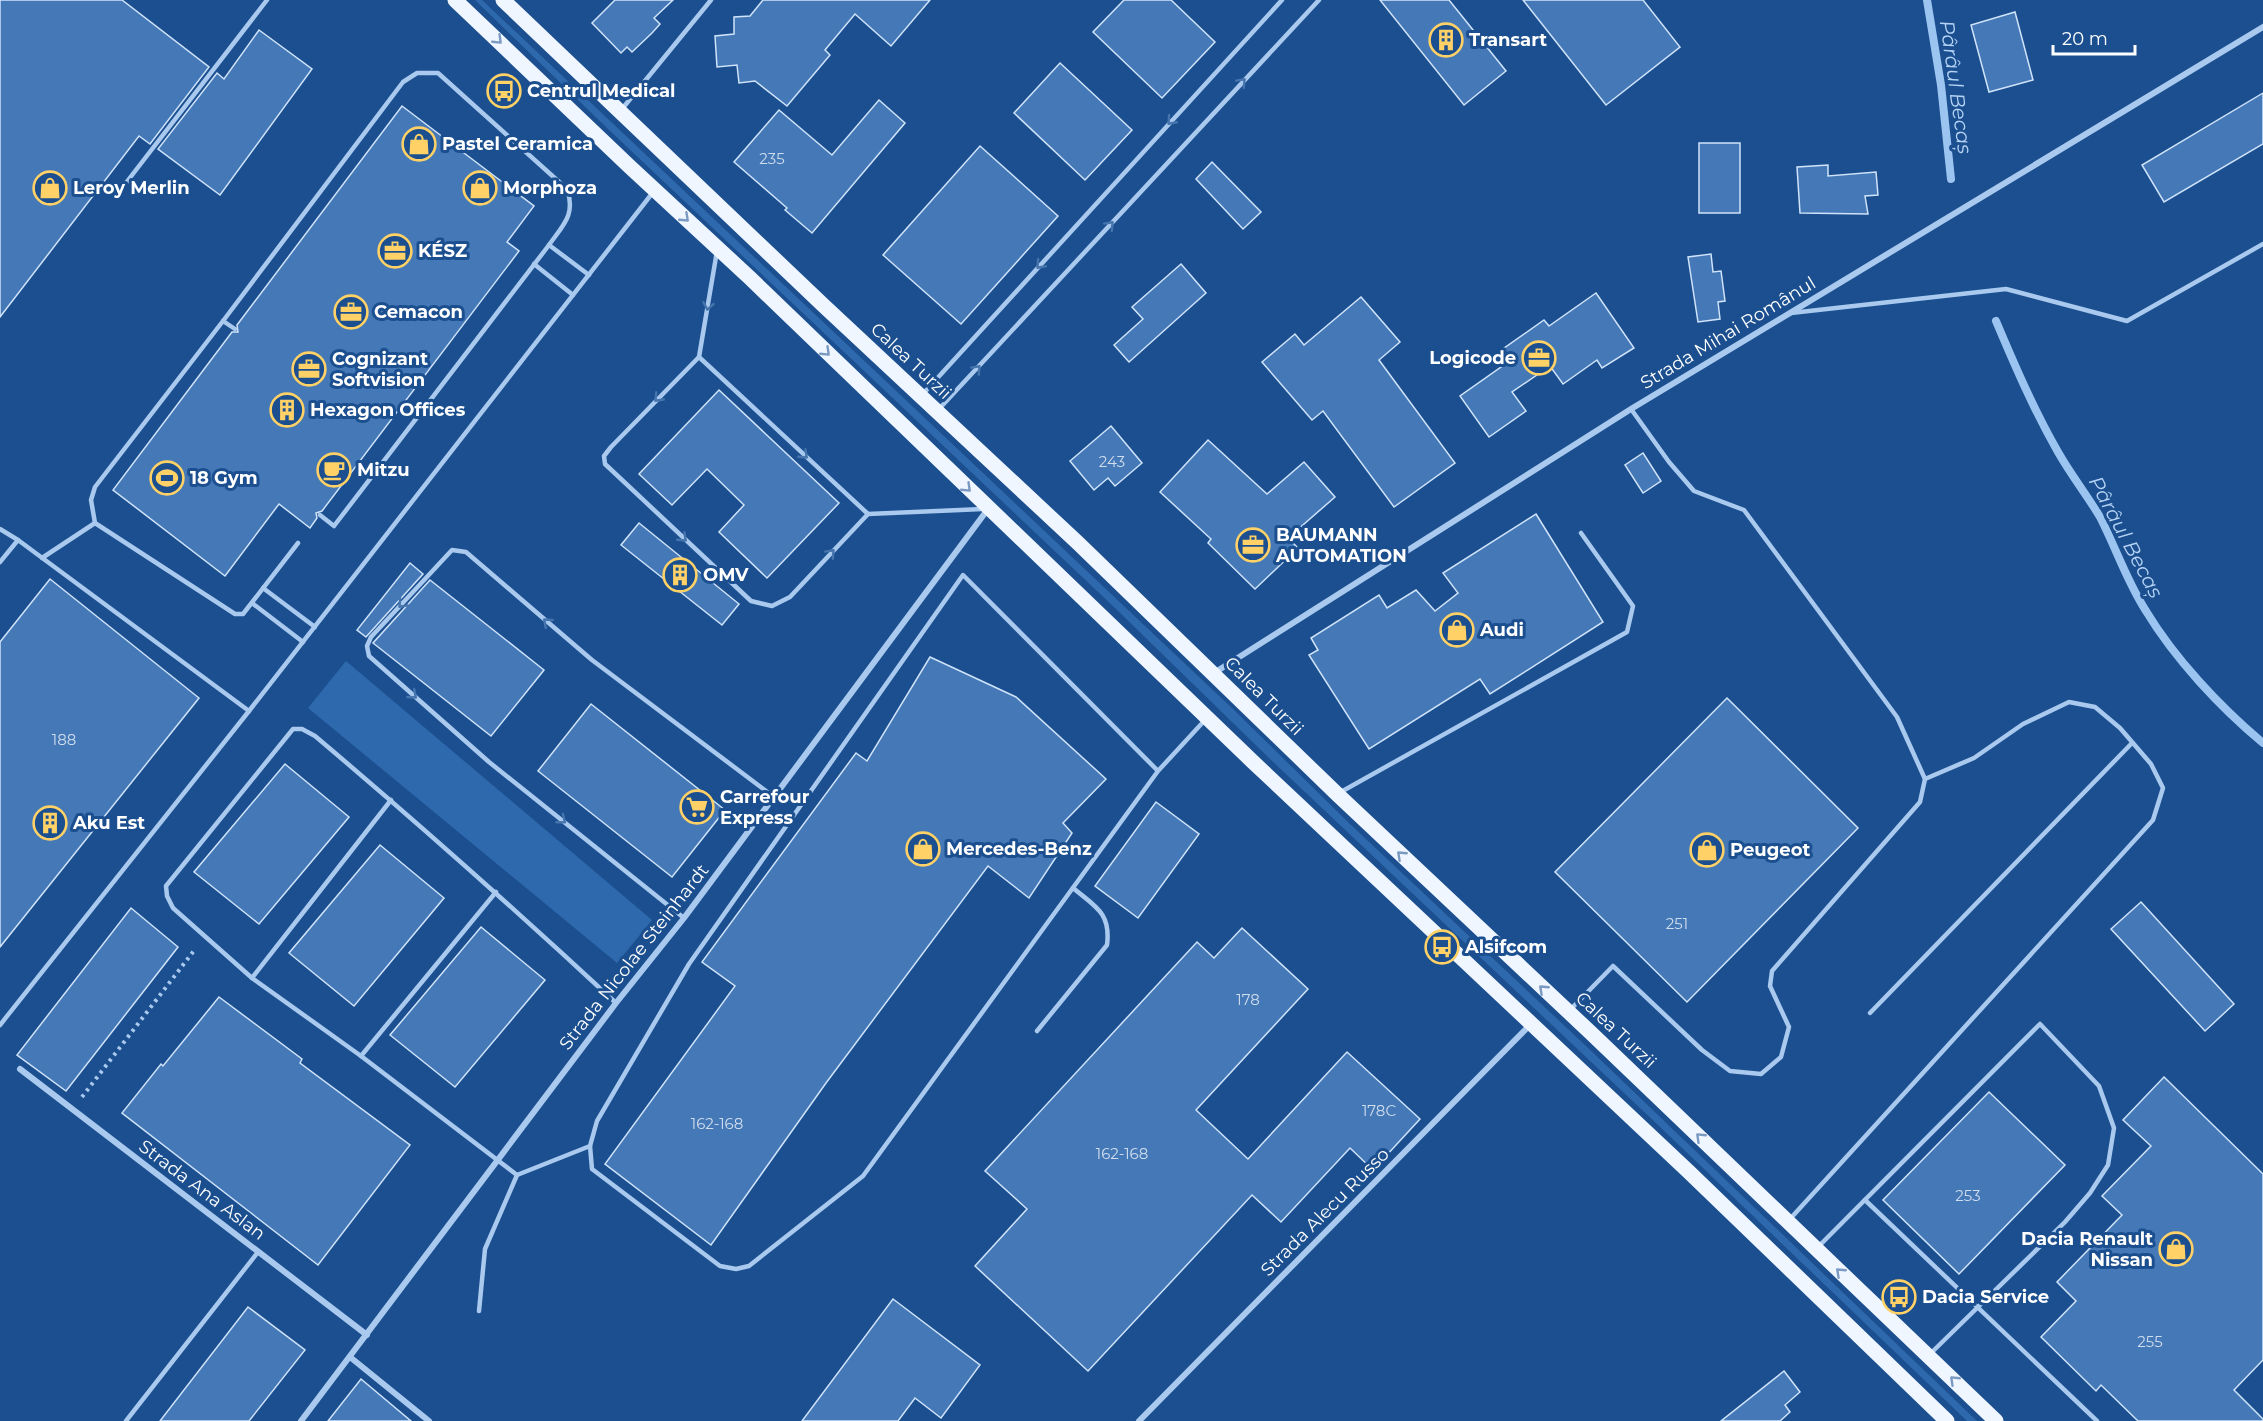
<svg xmlns="http://www.w3.org/2000/svg" width="2263" height="1421" font-family="Montserrat,sans-serif">
	<style>
		.green { fill: #2e69ad }
		.lines { fill: none; stroke-linecap: round; stroke-linejoin: round }
		.stream { stroke: #9cc4f0; stroke-width: 8 }
		.building { fill: #4478b7; stroke: #cfe3fa; stroke-width: 1.5 }
		.path { stroke: #a9c9ee; stroke-width: 4; stroke-dasharray: 3 4.5; stroke-linecap: butt }
		.lane { stroke: #a9c9ee; stroke-width: 4.5 }
		.street { stroke: #a9c9ee; stroke-width: 6 }
		.primary { stroke: #f0f6ff; stroke-width: 15 }
		.oneway { stroke: #7b9ac1 }
		.oneway2 { stroke: #4674ac }
		.labels { text-anchor: middle; stroke-width: 6; stroke-linejoin: round; paint-order: stroke }
		.number-label { font-size: 15px; fill: #d0dded }
		.poi-label { font-size: 18px; font-weight: bold; fill: #fff; stroke: #1b4f8f; text-anchor: start }
		.street-label { font-size: 18px; fill: #fff; stroke: #1b4f8f }
		.water-label { font-size: 20px; font-style: italic; fill: #b5d3f5; stroke: #1b4f8f }
	</style>
	<rect width="100%" height="100%" fill="#1b4f8f"/>
	<g class="green">
		<polygon points="475,0 482,0 1233,709 1350,824 1585,1045 1977,1421 1967,1421 1658,1125 1270,759 1115,608 607,128"/>
		<polygon points="346,661 652,920 617,963 308,708"/>
	</g>
	<g class="lines">
		<g class="stream">
			<polyline points="1927,0 1941,85 1951,179"/>
			<path d="M1996 321C2015 366 2034 410 2058 452 2071 475 2087 495 2100 517 2116 548 2127 582 2146 611 2175 659 2220 707 2263 743"/>
		</g>
	</g>
	<g class="building">
		<polygon points="0,0 122,0 209,67 150,144 139,136 0,317"/>
		<polygon points="615,0 673,0 654,18 660,24 652,33 632,52 627,47 621,53 592,23"/>
		<polygon points="763,0 930,0 891,46 855,14 825,50 830,55 787,106 755,81 739,83 737,65 717,67 715,36 734,34 734,17 750,16"/>
		<polygon points="1124,0 1171,0 1215,42 1162,98 1093,32"/>
		<polygon points="1380,0 1449,0 1506,71 1464,105"/>
		<polygon points="1523,0 1643,0 1680,47 1606,105"/>
		<polygon points="2015,12 2033,80 1989,92 1971,25"/>
		<polygon points="259,30 312,69 220,195 158,149 217,73 224,79"/>
		<polygon points="1060,63 1132,130 1085,180 1014,113"/>
		<polygon points="2263,93 2263,144 2164,202 2142,165"/>
		<polygon points="879,100 905,123 812,233 785,210 787,208 734,162 779,110 832,155"/>
		<polygon points="402,106 534,206 507,242 519,251 322,511 316,513 317,518 310,528 279,504 225,576 113,490 232,332 238,332 237,325"/>
		<rect x="1699" y="143" width="41" height="70"/>
		<polygon points="980,146 1058,216 961,324 883,255"/>
		<polygon points="1212,162 1261,212 1243,229 1196,179"/>
		<polygon points="1828,165 1828,176 1876,172 1878,195 1865,196 1868,214 1800,213 1797,167"/>
		<polygon points="1711,254 1713,272 1721,271 1725,301 1718,302 1720,319 1698,322 1688,257"/>
		<polygon points="1181,264 1206,293 1129,362 1114,345 1143,319 1132,307"/>
		<polygon points="1596,293 1634,348 1602,368 1597,360 1563,384 1550,366 1512,392 1526,411 1489,437 1460,396 1508,362 1500,351 1544,320 1549,326"/>
		<polygon points="1361,297 1400,342 1379,360 1455,463 1394,507 1323,411 1312,420 1262,362 1295,334 1304,345"/>
		<polygon points="719,390 839,503 767,578 719,532 744,505 707,469 672,505 639,474"/>
		<polygon points="1111,426 1142,463 1115,486 1108,478 1094,490 1070,461"/>
		<polygon points="1208,440 1267,494 1304,462 1335,497 1288,538 1298,548 1255,589 1208,543 1211,539 1160,492"/>
		<polygon points="1643,453 1661,481 1643,493 1625,465"/>
		<polygon points="1536,514 1603,622 1490,694 1480,679 1369,749 1309,655 1318,650 1311,638 1379,595 1387,608 1416,590 1435,611 1458,593 1443,573"/>
		<polygon points="639,523 739,604 722,625 621,545"/>
		<polygon points="410,563 423,574 366,637 357,630"/>
		<polygon points="50,579 199,698 0,947 0,642"/>
		<polygon points="430,580 544,670 491,736 373,643"/>
		<polygon points="930,657 1016,697 1106,779 1063,823 1072,833 1029,898 988,866 826,1083 711,1245 605,1164 735,986 702,962 856,753 867,761"/>
		<polygon points="1727,698 1858,828 1687,1002 1555,872"/>
		<polygon points="591,704 725,810 672,877 538,771"/>
		<polygon points="285,764 349,817 259,924 194,872"/>
		<polygon points="1156,802 1199,834 1138,918 1095,886"/>
		<polygon points="380,845 444,898 354,1006 289,953"/>
		<polygon points="2141,902 2234,1004 2205,1031 2111,929"/>
		<polygon points="131,908 178,947 66,1091 17,1055"/>
		<polygon points="481,927 545,980 455,1087 390,1035"/>
		<polygon points="1242,928 1308,989 1196,1110 1248,1159 1347,1052 1420,1119 1373,1170 1350,1148 1281,1222 1252,1195 1088,1371 975,1266 1027,1209 985,1171 1197,942 1214,958"/>
		<polygon points="219,997 302,1059 300,1063 410,1145 318,1265 122,1113 161,1064 163,1066"/>
		<polygon points="2164,1077 2263,1174 2263,1360 2234,1390 2263,1419 2263,1421 2138,1421 2101,1385 2096,1391 2041,1337 2076,1301 2057,1282 2122,1215 2102,1196 2151,1146 2123,1120"/>
		<polygon points="1989,1092 2065,1165 1959,1274 1883,1200"/>
		<polygon points="893,1299 980,1365 941,1418 915,1398 898,1421 802,1421"/>
		<polygon points="248,1307 305,1350 249,1421 160,1421"/>
		<polygon points="1784,1371 1800,1392 1785,1405 1790,1412 1780,1421 1721,1421"/>
		<polygon points="361,1379 411,1421 328,1421"/>
	</g>
	<g class="lines">
		<polyline class="path" points="82,1097 196,948"/>
		<g class="lane">
			<polyline points="622,109 711,0"/>
			<polyline points="119,192 267,0"/>
			<polyline points="717,251 699,357 868,514 983,509"/>
			<polyline points="534,264 573,295"/>
			<polyline points="1791,313 2006,289 2127,321 2263,244"/>
			<polyline points="223,321 235,329"/>
			<polyline points="699,357 611,447 604,456 605,464 751,601 772,606 790,597 868,514"/>
			<polyline points="922,395 1282,0"/>
			<polyline points="939,409 1319,0"/>
			<polyline points="320,515 334,526 549,245"/>
			<polyline points="0,529 18,540"/>
			<path d="M298 543 243 614H235L95 523 91 500 95 487 223 321 403 82 417 73H438L567 189C576 215 563 225 549 245L589 275"/>
			<polyline points="42,558 95,523"/>
			<polyline points="0,562 18,540 249,711"/>
			<polyline points="263,588 315,627"/>
			<polyline points="252,603 303,642"/>
			<polyline points="1158,771 863,1176 749,1266 736,1269 720,1266 592,1169 590,1146 597,1121 689,964 963,575 1158,771 1205,720"/>
			<polyline points="1339,793 1627,632 1633,606 1581,533"/>
			<polyline points="684,918 489,762 369,656 367,646 371,637 452,550 466,552 592,660 774,797"/>
			<polyline points="252,978 391,800"/>
			<polyline points="1570,1010 1613,966 1702,1050 1730,1071 1761,1074 1781,1057 1789,1027 1770,986 1772,971 1920,802 1925,779 1897,717 1744,510 1694,491 1669,462 1631,409"/>
			<polyline points="1870,1013 2132,743"/>
			<polyline points="0,1025 249,711 654,191"/>
			<path d="M1037 1031 1107 945C1111 913 1096 907 1073 888"/>
			<polyline points="361,1056 496,892"/>
			<path d="M590 1146 517 1175 361 1056 252 978 173 908 167 896 166 886 293 729H302L315 736C418 823 518 912 616 1003"/>
			<polyline points="1865,1200 2097,1421"/>
			<polyline points="1790,1219 2153,820 2163,788 2151,764 2120,728 2095,707 2069,702 2023,724 1974,758 1925,779"/>
			<polyline points="1818,1247 2040,1024 2099,1086 2114,1128 2108,1165 2090,1193 2065,1222 1930,1354"/>
			<polyline points="479,1311 485,1249 517,1175"/>
			<polyline points="126,1421 258,1252"/>
		</g>
		<g class="street">
			<polyline points="1214,673 1631,409 2263,27"/>
			<polyline points="20,1069 367,1335"/>
			<polyline points="350,1357 429,1421"/>
			<polyline points="301,1421 616,1003 684,918 988,509"/>
			<polyline points="1139,1421 1531,1024"/>
		</g>
		<g class="primary">
			<polyline points="455,0 629,166 750,278 1252,761 1689,1172 1947,1421"/>
			<polyline points="503,0 823,305 1078,543 1337,794 1591,1033 1996,1421"/>
		</g>
	</g>
	<defs><path id="oneway-chevron" d="M-2-3.5L2.5 0L-2 3.5" fill="none" stroke-width="1.6" stroke-linecap="round" stroke-linejoin="round" transform="scale(1.5)"/></defs>
	<g class="oneway">
		<use href="#oneway-chevron" transform="translate(498 40) rotate(44)"/>
		<use href="#oneway-chevron" transform="translate(685 218) rotate(43)"/>
		<use href="#oneway-chevron" transform="translate(826 352) rotate(44)"/>
		<use href="#oneway-chevron" transform="translate(967 488) rotate(44)"/>
		<use href="#oneway-chevron" transform="translate(1401 855) rotate(-137)"/>
		<use href="#oneway-chevron" transform="translate(1543 989) rotate(-137)"/>
		<use href="#oneway-chevron" transform="translate(1700 1137) rotate(-136)"/>
		<use href="#oneway-chevron" transform="translate(1840 1272) rotate(-137)"/>
		<use href="#oneway-chevron" transform="translate(1954 1380) rotate(-136)"/>
	</g>
	<g class="oneway2">
		<use href="#oneway-chevron" transform="translate(1242 82) rotate(-47)"/>
		<use href="#oneway-chevron" transform="translate(1171 121) rotate(132)"/>
		<use href="#oneway-chevron" transform="translate(1110 225) rotate(-47)"/>
		<use href="#oneway-chevron" transform="translate(1040 265) rotate(132)"/>
		<use href="#oneway-chevron" transform="translate(708 306) rotate(100)"/>
		<use href="#oneway-chevron" transform="translate(977 369) rotate(-47)"/>
		<use href="#oneway-chevron" transform="translate(658 398) rotate(134)"/>
		<use href="#oneway-chevron" transform="translate(804 455) rotate(43)"/>
		<use href="#oneway-chevron" transform="translate(683 538) rotate(43)"/>
		<use href="#oneway-chevron" transform="translate(831 553) rotate(-47)"/>
		<use href="#oneway-chevron" transform="translate(402 604) rotate(133)"/>
		<use href="#oneway-chevron" transform="translate(547 622) rotate(-139)"/>
		<use href="#oneway-chevron" transform="translate(413 695) rotate(41)"/>
		<use href="#oneway-chevron" transform="translate(562 820) rotate(39)"/>
	</g>
	<defs>
		<symbol id="building-ring" viewBox="-11 -11 22 22"><circle r="9.5" fill="#1b4f8f" stroke="#ffd166" stroke-width="1.5"/><path d="M-4-6H4V6H1V3H-1V6H-4ZM-2.5-4.3h1.7v1.8h-1.7ZM.8-4.3h1.7v1.8H.8ZM-2.5-1h1.7V.8h-1.7ZM.8-1h1.7V.8H.8Z" fill="#ffd166"/></symbol>
		<symbol id="bus-ring" viewBox="-11 -11 22 22"><circle r="9.5" fill="#1b4f8f" stroke="#ffd166" stroke-width="1.5"/><path d="M-5-6H5V4H4V6H2V4H-2V6H-4V4H-5ZM-3.5-4V0h7V-4ZM-3.5 1.2v1.5H-2V1.2ZM2 1.2v1.5H3.5V1.2Z" fill="#ffd166"/></symbol>
		<symbol id="shop-ring" viewBox="-11 -11 22 22"><circle r="9.5" fill="#1b4f8f" stroke="#ffd166" stroke-width="1.5"/><path d="M-5-2.5h2.3a2.7 3.5 0 0 1 5.4 0H5L5.5 6h-11ZM-1.5-2.5h3a1.5 2.3 0 0 0-3 0Z" fill="#ffd166"/></symbol>
		<symbol id="office-ring" viewBox="-11 -11 22 22"><circle r="9.5" fill="#1b4f8f" stroke="#ffd166" stroke-width="1.5"/><path d="M-6-3h4V-5.5h4V-3h4V5H-6ZM-1-4.5V-3h2v-1.5ZM-6 0V1H6V0Z" fill="#ffd166"/></symbol>
		<symbol id="cafe-ring" viewBox="-11 -11 22 22"><circle r="9.5" fill="#1b4f8f" stroke="#ffd166" stroke-width="1.5"/><path d="M-5.5-4.5H6V0H3Q3 3.5 0 3.5H-2.5Q-5.5 3.5-5.5 0ZM3-3.2v2h1.7v-2ZM-6 4.5H4V6H-6Z" fill="#ffd166"/></symbol>
		<symbol id="stadium-ring" viewBox="-11 -11 22 22"><circle r="9.5" fill="#1b4f8f" stroke="#ffd166" stroke-width="1.5"/><path d="M0-5a6.5 5 0 1 0 0 10a6.5 5 0 1 0 0-10ZM-3.5-1.8h7v3.6h-7Z" fill="#ffd166"/></symbol>
		<symbol id="supermarket-ring" viewBox="-11 -11 22 22"><circle r="9.5" fill="#1b4f8f" stroke="#ffd166" stroke-width="1.5"/><path d="M-6-5.5h2.5l.6 2H6L4.5 2H-2.5L-4.4-4H-6ZM-1.5 3.2a1.3 1.3 0 1 0 .1 0ZM3 3.2a1.3 1.3 0 1 0 .1 0Z" fill="#ffd166"/></symbol>
	</defs>
	<g fill-rule="evenodd">
		<use href="#building-ring" x="1427" y="21" width="38" height="38"/>
		<use href="#bus-ring" x="485" y="72" width="38" height="38"/>
		<use href="#shop-ring" x="400" y="125" width="38" height="38"/>
		<use href="#shop-ring" x="31" y="169" width="38" height="38"/>
		<use href="#shop-ring" x="461" y="169" width="38" height="38"/>
		<use href="#office-ring" x="376" y="232" width="38" height="38"/>
		<use href="#office-ring" x="332" y="293" width="38" height="38"/>
		<use href="#office-ring" x="1520" y="339" width="38" height="38"/>
		<use href="#office-ring" x="290" y="350" width="38" height="38"/>
		<use href="#building-ring" x="268" y="391" width="38" height="38"/>
		<use href="#cafe-ring" x="315" y="451" width="38" height="38"/>
		<use href="#stadium-ring" x="148" y="459" width="38" height="38"/>
		<use href="#office-ring" x="1234" y="526" width="38" height="38"/>
		<use href="#building-ring" x="661" y="556" width="38" height="38"/>
		<use href="#shop-ring" x="1438" y="611" width="38" height="38"/>
		<use href="#supermarket-ring" x="678" y="788" width="38" height="38"/>
		<use href="#building-ring" x="31" y="804" width="38" height="38"/>
		<use href="#shop-ring" x="904" y="830" width="38" height="38"/>
		<use href="#shop-ring" x="1688" y="831" width="38" height="38"/>
		<use href="#bus-ring" x="1423" y="928" width="38" height="38"/>
		<use href="#shop-ring" x="2157" y="1230" width="38" height="38"/>
		<use href="#bus-ring" x="1880" y="1278" width="38" height="38"/>
	</g>
	<g class="labels">
		<g class="number-label">
			<text x="772" y="164">235</text>
			<text x="1112" y="467">243</text>
			<text x="64" y="745">188</text>
			<text x="1677" y="929">251</text>
			<text x="1248" y="1005">178</text>
			<text x="1379" y="1116">178C</text>
			<text x="717" y="1129">162-168</text>
			<text x="1122" y="1159">162-168</text>
			<text x="1968" y="1201">253</text>
			<text x="2150" y="1347">255</text>
		</g>
		<g class="poi-label">
			<text x="1469" y="46">Transart</text>
			<text x="527" y="97">Centrul Medical</text>
			<text x="442" y="150">Pastel Ceramica</text>
			<text x="73" y="194">Leroy Merlin</text>
			<text x="503" y="194">Morphoza</text>
			<text x="418" y="257">KÉSZ</text>
			<text x="374" y="318">Cemacon</text>
			<text x="1516" y="364" text-anchor="end">Logicode</text>
			<text x="332" y="365">Cognizant<tspan x="332" dy="21">Softvision</tspan></text>
			<text x="310" y="416">Hexagon Offices</text>
			<text x="357" y="476">Mitzu</text>
			<text x="190" y="484">18 Gym</text>
			<text x="1276" y="541">BAUMANN<tspan x="1276" dy="21">AUTOMATION</tspan></text>
			<text x="703" y="581">OMV</text>
			<text x="1480" y="636">Audi</text>
			<text x="720" y="803">Carrefour<tspan x="720" dy="21">Express</tspan></text>
			<text x="73" y="829">Aku Est</text>
			<text x="946" y="855">Mercedes-Benz</text>
			<text x="1730" y="856">Peugeot</text>
			<text x="1465" y="953">Alsifcom</text>
			<text x="2153" y="1245" text-anchor="end">Dacia Renault<tspan x="2153" dy="21">Nissan</tspan></text>
			<text x="1922" y="1303">Dacia Service</text>
		</g>
		<g class="street-label">
			<text transform="translate(1728 333) rotate(-31)" y="6">Strada Mihai Românul</text>
			<text transform="translate(911 361) rotate(43)" y="6">Calea Turzii</text>
			<text transform="translate(1264 696) rotate(45)" y="6">Calea Turzii</text>
			<text transform="translate(634 957) rotate(-52)" y="6">Strada Nicolae Steinhardt</text>
			<text transform="translate(1616 1030) rotate(43)" y="6">Calea Turzii</text>
			<text transform="translate(202 1190) rotate(37)" y="6">Strada Ana Aslan</text>
			<text transform="translate(1325 1212) rotate(-45)" y="6">Strada Alecu Russo</text>
		</g>
		<g class="water-label">
			<text transform="translate(1956 87) rotate(82)" y="7">Pârâul Becaș</text>
			<text transform="translate(2126 537) rotate(62)" y="7">Pârâul Becaș</text>
		</g>
	</g>
	<path d="M2053 45v9h82v-9" fill="none" stroke="#ffffff" stroke-width="3"/>
	<text x="2062" y="45" font-size="18" fill="#ffffff" stroke="#1b4f8f" stroke-width="4.5" paint-order="stroke">20 m</text>
</svg>
